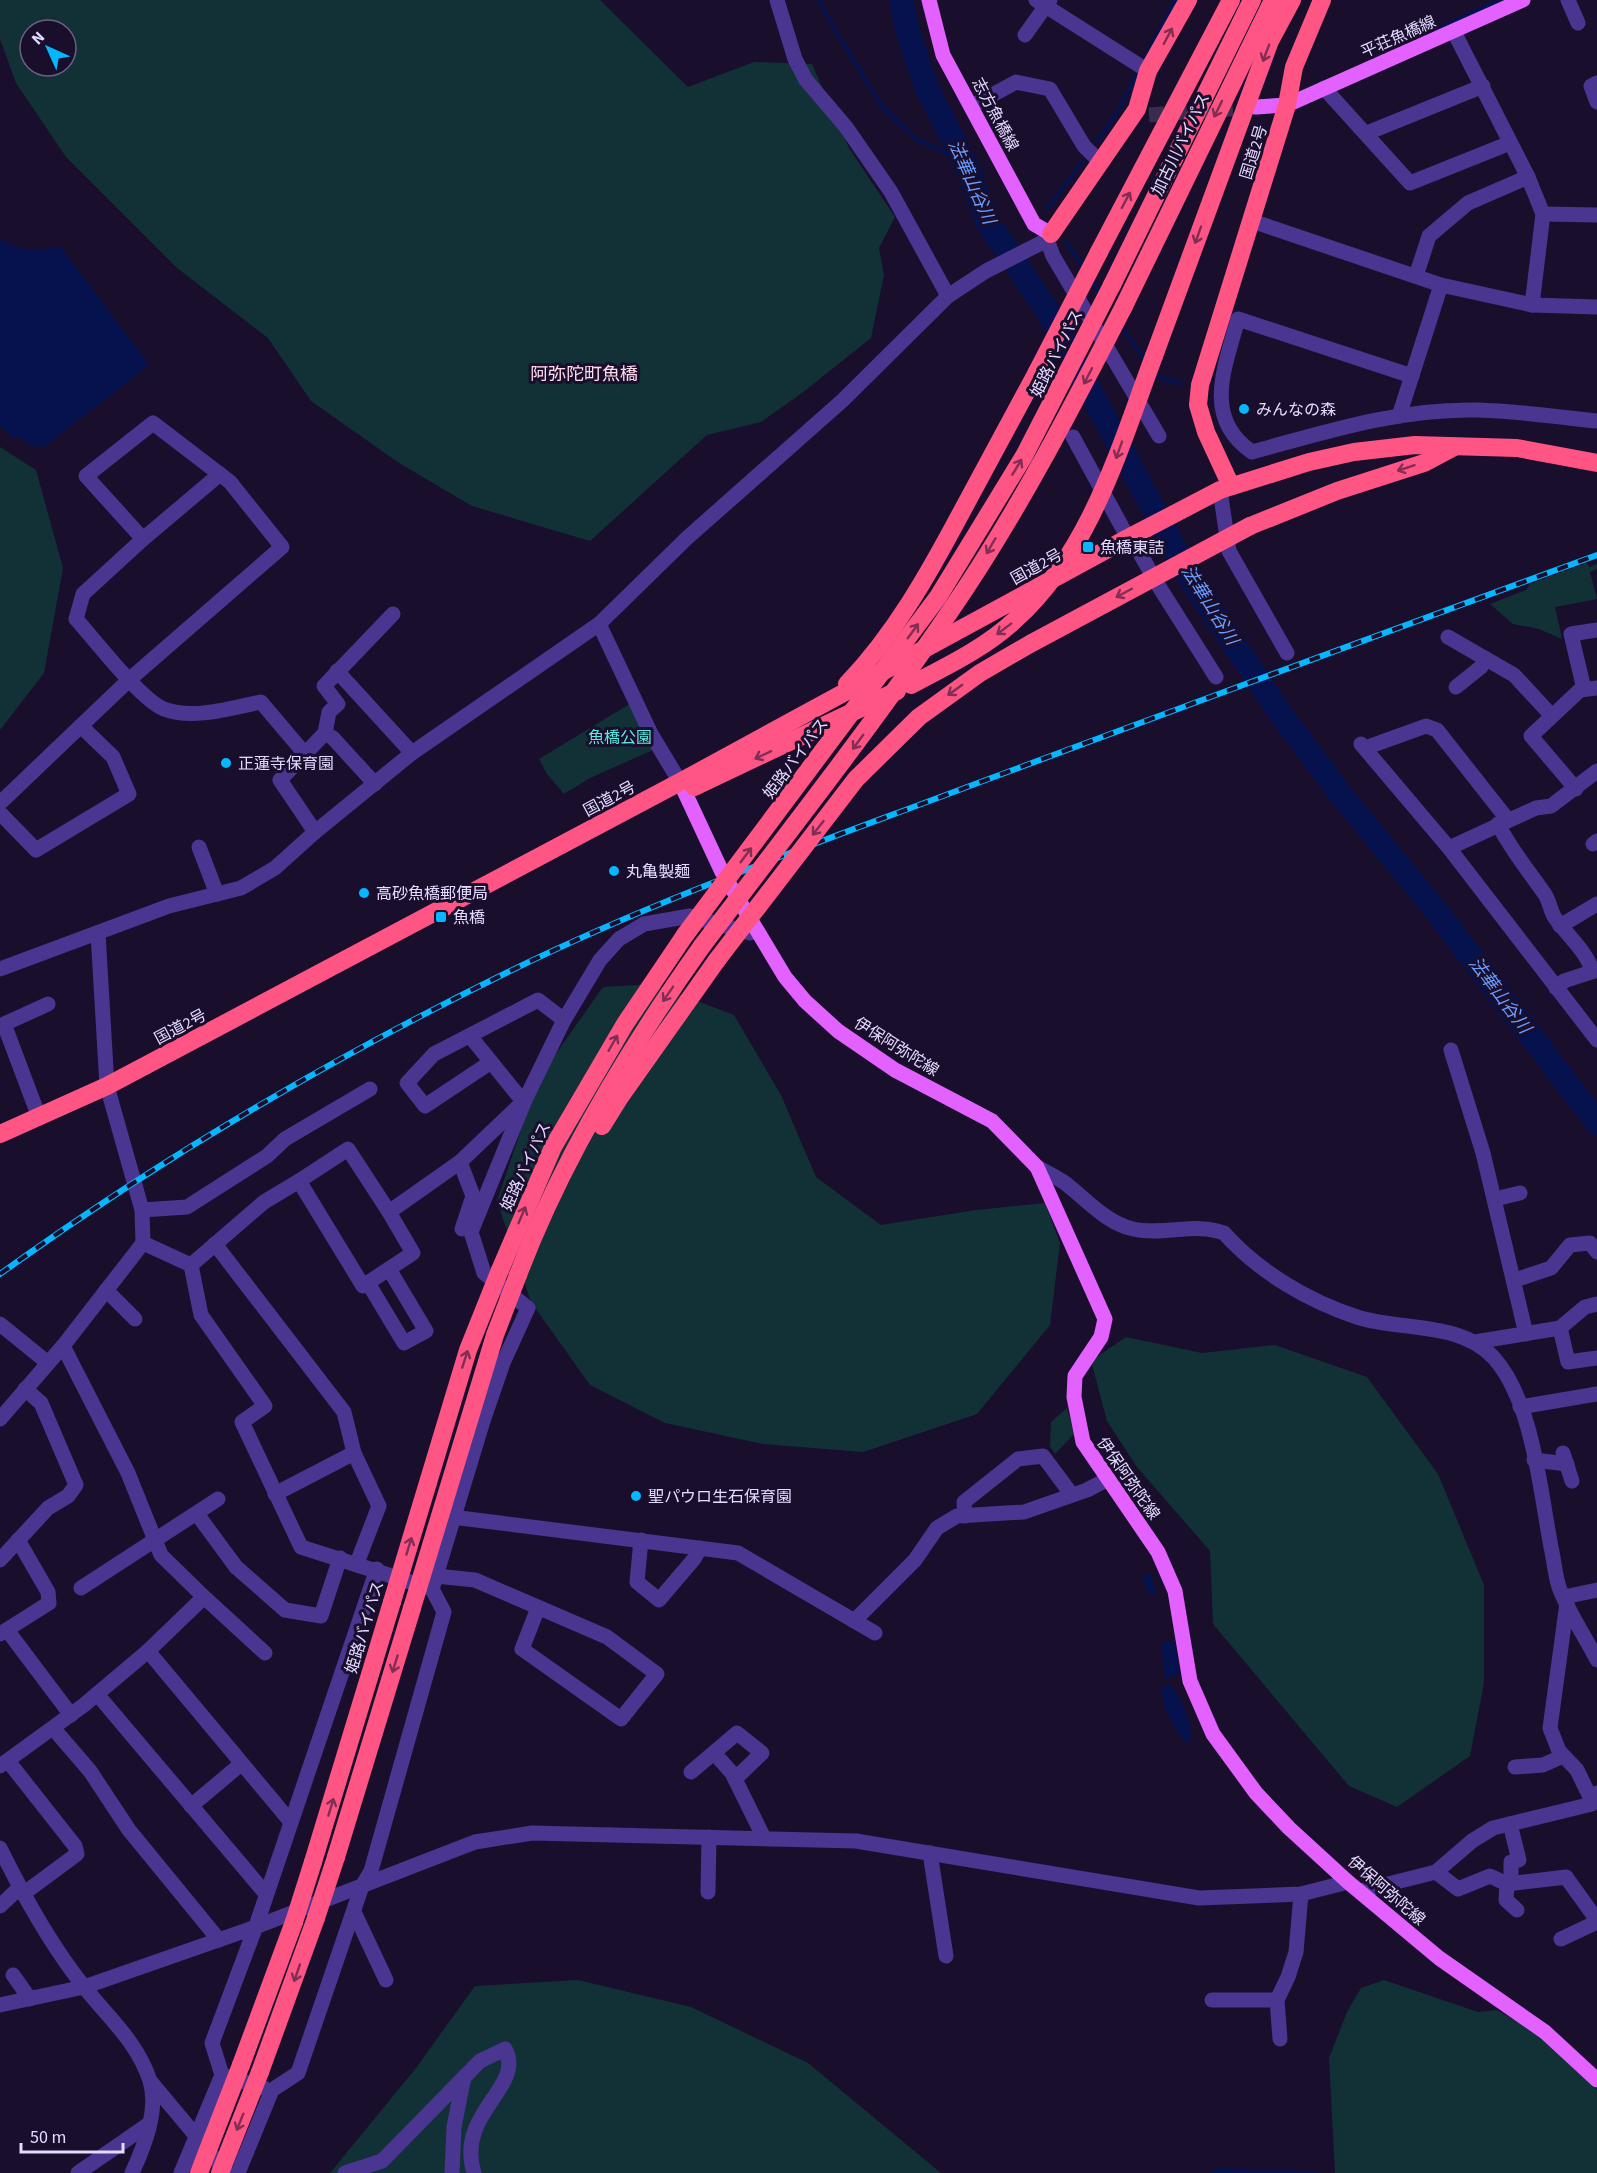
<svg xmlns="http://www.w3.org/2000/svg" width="1597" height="2173" font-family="'Source Sans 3','Noto Sans JP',sans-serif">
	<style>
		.green { fill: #113137; fill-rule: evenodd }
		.water { fill: #05124e }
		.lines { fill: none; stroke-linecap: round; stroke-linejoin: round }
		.stream { stroke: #05124e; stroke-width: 4 }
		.river { stroke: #05124e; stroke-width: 24 }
		.major-tunnel { stroke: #382d4c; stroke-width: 15; stroke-dasharray: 15 8; stroke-linecap: butt }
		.minor { stroke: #4a3590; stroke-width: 15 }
		.major { stroke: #e261ff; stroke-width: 15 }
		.highway { stroke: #ff5585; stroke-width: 18 }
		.rail-casing { stroke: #06b6ff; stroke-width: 6 }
		.rail { stroke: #190e2c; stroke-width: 4; stroke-dasharray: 11; stroke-linecap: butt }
		.highway-bridge { stroke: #ff5585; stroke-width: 18 }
		.oneway { stroke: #802e54 }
		.poi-dot { fill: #06b6ff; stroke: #190e2c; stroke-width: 2 }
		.labels { text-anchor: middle; stroke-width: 6; stroke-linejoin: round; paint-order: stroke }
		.street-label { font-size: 16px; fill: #e5daff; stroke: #190e2c }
		.poi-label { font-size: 16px; fill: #e5daff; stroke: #190e2c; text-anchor: start }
		.park-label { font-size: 16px; fill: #59ece4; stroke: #190e2c }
		.water-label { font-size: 18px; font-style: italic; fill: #689cff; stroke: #190e2c }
		.neighbourhood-label { font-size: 18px; fill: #ffdceb; stroke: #190e2c }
	</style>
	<rect width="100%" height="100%" fill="#190e2c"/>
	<g class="green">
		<path d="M0 0H600L688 87 754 62 812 64 849 148 895 217 879 248 884 275 871 338 802 393 761 422 707 435 590 541 472 506 399 463 311 401 268 338 177 268 66 157 16 83 0 39ZM30 30H66V66H30Z"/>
		<polygon points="0,447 36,470 63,568 44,673 0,730"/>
		<polygon points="1587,563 1589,567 1597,564 1597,569 1590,572 1597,599 1555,607 1562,639 1539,629 1513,624 1490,604 1526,590 1530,584"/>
		<polygon points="631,703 653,750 590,778 564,794 547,774 539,759"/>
		<polygon points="652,984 734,1015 781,1095 816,1177 881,1225 976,1210 1045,1203 1060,1243 1050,1325 977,1414 863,1452 763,1444 665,1423 590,1385 531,1302 497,1201 538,1079 603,987"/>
		<polygon points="1126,1337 1202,1353 1275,1345 1367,1377 1438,1474 1484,1585 1484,1683 1470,1756 1397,1807 1349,1786 1213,1624 1210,1551 1137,1467 1107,1421 1091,1361"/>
		<polygon points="1067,1408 1074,1434 1055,1454 1050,1446 1051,1422"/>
		<polygon points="578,1980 691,2007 808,2063 941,2173 330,2173 416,2068 475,1986"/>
		<polygon points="1384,1980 1478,2012 1497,2010 1528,2028 1571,2062 1597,2090 1597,2173 1335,2173 1329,2058 1347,2012 1361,1988"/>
	</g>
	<g class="water">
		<path d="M0 239C20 252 38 252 60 246L147 362V367L134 377 44 447 31 446 20 437 13 438 0 425Z"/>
		<polygon points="1150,1573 1157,1593 1150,1595 1142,1577"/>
		<polygon points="1174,1641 1180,1673 1165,1679 1161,1643"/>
		<path d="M1169 1684C1180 1693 1196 1730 1189 1742L1183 1741 1165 1709 1161 1688Z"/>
		<polygon points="1218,2168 1315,2171 1320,2173 1208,2173"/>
	</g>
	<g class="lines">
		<g class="stream">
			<polyline points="820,0 821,6 880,104 916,139 965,162"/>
			<polyline points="1421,37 1499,0"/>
			<polyline points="1144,61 1175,0"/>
			<polyline points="1098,141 1118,111 1139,70"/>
			<polyline points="1048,208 1083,161"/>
			<polyline points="1066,242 1084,268"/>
			<polyline points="1091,280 1100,293"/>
			<polyline points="1121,325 1145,361"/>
			<polyline points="1154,375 1180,384"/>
		</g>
		<polyline class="river" points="901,0 908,33 928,91 968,168 987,221 1048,312 1192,581 1280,713 1342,796 1434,908 1597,1123"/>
		<polyline class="major-tunnel" points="1149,115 1256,107"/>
		<g class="minor">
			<polyline points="777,0 795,59 806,80 846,127 891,192 948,296"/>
			<polyline points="1036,0 1148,71"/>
			<polyline points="1568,0 1578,23"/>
			<polyline points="1454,32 1528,177 1543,214 1532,305"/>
			<polyline points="1025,35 1050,0"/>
			<polyline points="1597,83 1591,86 1597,102"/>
			<polyline points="1324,88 1410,183 1510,143"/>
			<polyline points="972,106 1016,82 1050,89 1084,146 1101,163"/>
			<polyline points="1367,133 1483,86"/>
			<polyline points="1543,214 1597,215"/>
			<polyline points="1252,221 1441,285 1532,305 1597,307"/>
			<polyline points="1047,240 1053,256 1159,436"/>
			<polyline points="1416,276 1429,236 1468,203 1528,177"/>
			<path d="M1412 376 1238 319C1225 367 1202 418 1252 452 1325 432 1400 408 1478 410 1517 411 1558 417 1597 421"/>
			<polyline points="1399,416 1441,285"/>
			<polyline points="1073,437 1128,538"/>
			<polyline points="1220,490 1229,551 1287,653"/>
			<polyline points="1130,536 1158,585 1216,677"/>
			<polyline points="143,539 220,474"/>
			<polyline points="599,624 651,734 680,782"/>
			<polyline points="1448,637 1514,675 1552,716"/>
			<polyline points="337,671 412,753"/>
			<polyline points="1456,687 1481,667 1485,658"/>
			<polyline points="1584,689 1571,634 1597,630"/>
			<polyline points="325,733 333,738 375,784"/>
			<polyline points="1361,744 1449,848 1597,1040"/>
			<polyline points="1365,748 1426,726 1437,730 1508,820"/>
			<polyline points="1576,789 1531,736 1580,690 1597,688"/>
			<path d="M0 803 130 679 282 547 230 482 153 423 86 476 143 539 83 594 76 619C95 640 141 700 164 709 193 720 231 708 261 702L305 754"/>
			<polyline points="0,813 36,850 129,794 113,757 81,726"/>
			<path d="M1498 824C1511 850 1528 870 1544 893 1550 901 1550 911 1555 918 1567 935 1586 951 1592 970"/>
			<polyline points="315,832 280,780 325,733 329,712 338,704 324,686 393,614"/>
			<polyline points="1593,844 1597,841"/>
			<polyline points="199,847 217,894"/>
			<polyline points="1449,848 1536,808 1551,806 1597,771"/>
			<polyline points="1560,926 1597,904"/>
			<polyline points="0,969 169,906 241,888 275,868 315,832 412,753 599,624 687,538 843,400 948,296 986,271 1047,240 1051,234"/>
			<polyline points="1556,988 1564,981 1597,970"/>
			<polyline points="1451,1050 1483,1153 1526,1334"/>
			<polyline points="491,1062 425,1106 407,1083 434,1054 538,1000 564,1020"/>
			<polyline points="39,1117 4,1024 48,1004"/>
			<polyline points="460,1162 473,1196 462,1229"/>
			<path d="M1037 1167C1046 1172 1056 1177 1065 1183 1086 1199 1106 1223 1133 1229 1163 1236 1196 1222 1224 1233 1259 1272 1308 1301 1357 1317 1400 1331 1461 1321 1494 1358 1533 1402 1540 1490 1551 1547 1554 1560 1555 1575 1559 1587 1568 1612 1585 1636 1597 1660"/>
			<polyline points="299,1181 348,1149 389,1212"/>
			<polyline points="1495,1199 1520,1193"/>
			<polyline points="142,1210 187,1207 267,1156 285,1139 370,1089"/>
			<polyline points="143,1243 191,1265 264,1202 299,1181 363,1286 413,1253 389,1212 460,1162 525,1100 564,1020 600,960 619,939 644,924 690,916 750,933"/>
			<polyline points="215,1244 344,1412 354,1453 379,1506 357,1563"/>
			<polyline points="191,1265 201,1315 265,1406 242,1422 301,1547 429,1588"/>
			<polyline points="1515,1280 1551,1268 1570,1245 1590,1243 1597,1252"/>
			<polyline points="368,1283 404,1343 426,1331 389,1269"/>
			<polyline points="106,1290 135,1319"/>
			<polyline points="0,1324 48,1363"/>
			<polyline points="1560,1328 1568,1362 1597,1358"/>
			<polyline points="1475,1342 1560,1328 1585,1307 1597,1304"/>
			<polyline points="63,1346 128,1473 161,1555 204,1597 148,1651 290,1821"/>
			<polyline points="1520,1407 1597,1394"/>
			<polyline points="0,1419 63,1346 143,1243 142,1210 107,1086 98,933"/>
			<polyline points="1563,1453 1572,1481"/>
			<polyline points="1534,1460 1567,1464"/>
			<polyline points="275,1494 354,1453"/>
			<polyline points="197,1514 236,1567 285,1610 321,1616 340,1558"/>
			<polyline points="965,1516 964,1502 1018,1459 1043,1456 1072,1495"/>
			<polyline points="452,1517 738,1553 875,1633"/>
			<polyline points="641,1540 637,1582 659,1600 694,1559 700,1548"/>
			<polyline points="0,1560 48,1508 68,1496 76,1485 41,1403 25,1389"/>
			<polyline points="436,1576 475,1580 607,1637 657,1674 621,1719 522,1649 538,1608"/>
			<polyline points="81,1588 218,1499"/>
			<polyline points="204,1597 265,1653"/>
			<polyline points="1564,1597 1597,1590"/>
			<polyline points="1567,1603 1550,1728 1559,1751 1577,1770 1590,1797"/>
			<polyline points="854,1621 915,1560 937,1528 957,1516 1024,1512 1087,1490 1106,1480"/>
			<polyline points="7,1630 71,1715"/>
			<polyline points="0,1634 49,1603 48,1592 18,1540"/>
			<polyline points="97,1694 266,1894"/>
			<polyline points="53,1728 90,1771 129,1830 219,1940"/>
			<polyline points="715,1754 732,1773 764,1838"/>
			<polyline points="8,1761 75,1846 77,1854 23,1894"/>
			<polyline points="0,1766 84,1705 148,1651"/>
			<polyline points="1515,1767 1543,1765 1563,1756"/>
			<polyline points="691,1772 737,1733 762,1753 735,1779"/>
			<polyline points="191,1806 241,1764"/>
			<polyline points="1510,1824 1519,1860 1511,1862 1511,1884"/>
			<path d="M0 1848C23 1895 52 1947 85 1988 109 2018 138 2043 150 2081 159 2110 144 2147 132 2173"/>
			<polyline points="930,1853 946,1956"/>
			<polyline points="1436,1872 1458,1889 1490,1876 1507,1884 1566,1877 1597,1920"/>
			<polyline points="1507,1884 1506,1900 1517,1910"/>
			<polyline points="1360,1891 1436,1872 1472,1841 1493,1828 1592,1804 1590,1797 1597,1793"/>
			<polyline points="708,1892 709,1837"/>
			<polyline points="0,1906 19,1888"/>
			<polyline points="354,1912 386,1980"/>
			<polyline points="1561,1939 1597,1922"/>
			<polyline points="13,1975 30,1999"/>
			<polyline points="1212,2000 1277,2000"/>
			<polyline points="0,2005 84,1987 250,1929 475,1842 532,1833 856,1841 1199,1898 1301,1894 1348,1882"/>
			<polyline points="1280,2039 1277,2000 1288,1977 1296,1952 1301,1894"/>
			<polyline points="151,2082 227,2173"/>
			<polyline points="264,2088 222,2075 212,2043 256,1926 377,1569"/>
			<polyline points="78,2173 149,2124"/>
			<polyline points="181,2173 222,2075"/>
			<polyline points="238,2173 272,2090 298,2073 362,1886 371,1871 444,1612 432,1589 483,1421 503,1363 528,1308 484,1273 471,1232 525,1100 517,1094 470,1036"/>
			<path d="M345 2173 382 2161 480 2061 505 2049C526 2087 455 2113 474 2173"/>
			<polyline points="452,2173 454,2127 464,2077"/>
		</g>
		<g class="major">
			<polyline points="929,0 943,55 1034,224 1051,234"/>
			<polyline points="1256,107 1287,105 1523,0"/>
			<polyline points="680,782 722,872 785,977 805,1001 838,1031 895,1070 992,1121 1037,1167 1105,1319 1101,1337 1075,1376 1074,1397 1083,1442 1158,1552 1175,1591 1190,1681 1213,1734 1256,1793 1289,1828 1348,1882 1439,1958 1545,2032 1597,2080"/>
		</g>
		<g class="highway">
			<polyline points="1051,234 1137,109 1148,71 1188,0"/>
			<polyline points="1099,252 1231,0"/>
			<polyline points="1112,285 1252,0"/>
			<polyline points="1124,306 1273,0"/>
			<polyline points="1154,356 1270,41 1292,0"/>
			<polyline points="1231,486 1206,432 1198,405 1200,385 1287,105 1294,67 1322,0"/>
			<polyline points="1250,526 1337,491 1424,463 1454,447"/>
			<path d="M847 684C895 634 929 573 961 513 986 466 1012 419 1037 372"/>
			<polyline points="694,787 897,691"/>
			<polyline points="602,1126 620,1097 717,960"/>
			<polyline points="0,1134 107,1086 680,782 1128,538 1220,490 1309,462 1354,452 1415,445 1517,448 1597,463"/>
			<polyline points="500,1270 553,1147 625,1024 685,935"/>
			<path d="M518 1275C562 1159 630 1047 702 946"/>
			<polyline points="336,1857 412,1608"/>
			<polyline points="313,1862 392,1602"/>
			<polyline points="241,2065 294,1922"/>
			<polyline points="260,2072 316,1918"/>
		</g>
		<defs>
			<path id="rail" d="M0 1274C161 1158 330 1059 508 972 659 898 818 843 975 784 1182 707 1390 631 1597 555"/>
		</defs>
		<use href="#rail" class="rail-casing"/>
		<use href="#rail" class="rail"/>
		<g class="highway-bridge">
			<polyline points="1037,372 1099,252"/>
			<path d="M911 685C947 666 985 648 1015 620 1091 551 1119 449 1154 356"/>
			<polyline points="685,935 938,597 1024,456 1112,285"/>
			<path d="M702 946C786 835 873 725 951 610 1017 514 1071 409 1124 306"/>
			<polyline points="717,960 856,779 919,717 980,673 1030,644 1250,526"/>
			<polyline points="392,1602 468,1350 500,1270"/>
			<polyline points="412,1608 495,1335 518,1275"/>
			<polyline points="316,1918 336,1857"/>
			<polyline points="294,1922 313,1862"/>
			<polyline points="199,2173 241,2065"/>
			<polyline points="220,2173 260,2072"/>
		</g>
	</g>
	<defs><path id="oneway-shaft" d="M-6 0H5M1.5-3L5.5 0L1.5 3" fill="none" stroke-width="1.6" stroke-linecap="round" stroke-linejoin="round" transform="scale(1.5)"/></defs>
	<g class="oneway">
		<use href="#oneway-shaft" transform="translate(1168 36) rotate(-62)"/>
		<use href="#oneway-shaft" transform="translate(1266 53) rotate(111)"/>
		<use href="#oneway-shaft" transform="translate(1218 109) rotate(116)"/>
		<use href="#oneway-shaft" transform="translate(1126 200) rotate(-62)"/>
		<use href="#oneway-shaft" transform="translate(1198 235) rotate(110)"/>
		<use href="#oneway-shaft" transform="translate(1088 376) rotate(117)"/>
		<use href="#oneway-shaft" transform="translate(1119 450) rotate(110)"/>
		<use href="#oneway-shaft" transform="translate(1017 467) rotate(-59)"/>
		<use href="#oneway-shaft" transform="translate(1406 468) rotate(162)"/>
		<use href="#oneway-shaft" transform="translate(991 546) rotate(120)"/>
		<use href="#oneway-shaft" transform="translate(1124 593) rotate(152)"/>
		<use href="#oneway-shaft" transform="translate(1004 629) rotate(143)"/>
		<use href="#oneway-shaft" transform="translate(913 631) rotate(-54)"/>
		<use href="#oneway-shaft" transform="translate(955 690) rotate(144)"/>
		<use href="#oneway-shaft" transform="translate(858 742) rotate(126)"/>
		<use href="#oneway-shaft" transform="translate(763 755) rotate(155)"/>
		<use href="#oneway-shaft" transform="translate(818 828) rotate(128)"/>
		<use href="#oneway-shaft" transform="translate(746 855) rotate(-53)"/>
		<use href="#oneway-shaft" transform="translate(668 994) rotate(125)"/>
		<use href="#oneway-shaft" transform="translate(613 1043) rotate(-60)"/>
		<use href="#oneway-shaft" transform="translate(522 1215) rotate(-67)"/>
		<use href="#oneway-shaft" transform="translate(465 1359) rotate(-72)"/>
		<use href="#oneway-shaft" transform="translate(409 1546) rotate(-73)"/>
		<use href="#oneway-shaft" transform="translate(395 1664) rotate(107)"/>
		<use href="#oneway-shaft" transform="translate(331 1807) rotate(-73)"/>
		<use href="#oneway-shaft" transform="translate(297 1973) rotate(109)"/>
		<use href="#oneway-shaft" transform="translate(240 2122) rotate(112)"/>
	</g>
	<g class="poi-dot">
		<circle cx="1244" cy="409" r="6"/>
		<rect x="1082" y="541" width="12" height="12" rx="3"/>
		<circle cx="226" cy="763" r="6"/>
		<circle cx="614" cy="871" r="6"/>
		<circle cx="364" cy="893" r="6"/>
		<rect x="435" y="911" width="12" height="12" rx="3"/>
		<circle cx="636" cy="1496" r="6"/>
	</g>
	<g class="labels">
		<g class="street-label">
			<text transform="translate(1398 36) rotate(-24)" y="6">平荘魚橋線</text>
			<text transform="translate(996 114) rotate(62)" y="6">志方魚橋線</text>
			<text transform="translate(1180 144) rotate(-64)" y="6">加古川バイパス</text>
			<text transform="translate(1253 152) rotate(-73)" y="6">国道2号</text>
			<text transform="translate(1056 353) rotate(-63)" y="6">姫路バイパス</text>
			<text transform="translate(1036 566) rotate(-29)" y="6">国道2号</text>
			<text transform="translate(795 758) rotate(-53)" y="6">姫路バイパス</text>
			<text transform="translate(609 798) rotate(-28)" y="6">国道2号</text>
			<text transform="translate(180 1026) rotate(-28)" y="6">国道2号</text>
			<text transform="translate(897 1046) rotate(32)" y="6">伊保阿弥陀線</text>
			<text transform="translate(525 1166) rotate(-65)" y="6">姫路バイパス</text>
			<text transform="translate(1129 1478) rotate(55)" y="6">伊保阿弥陀線</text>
			<text transform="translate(364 1627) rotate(-73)" y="6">姫路バイパス</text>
			<text transform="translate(1387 1890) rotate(41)" y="6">伊保阿弥陀線</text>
		</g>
		<g class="poi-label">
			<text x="1256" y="415">みんなの森</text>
			<text x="1100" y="553">魚橋東詰</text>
			<text x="238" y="769">正蓮寺保育園</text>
			<text x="626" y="877">丸亀製麺</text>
			<text x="376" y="899">高砂魚橋郵便局</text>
			<text x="453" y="923">魚橋</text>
			<text x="648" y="1502">聖パウロ生石保育園</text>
		</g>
		<g class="park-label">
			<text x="620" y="743">魚橋公園</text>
		</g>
		<g class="water-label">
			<text transform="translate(972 182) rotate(66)" y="6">法華山谷川</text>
			<text transform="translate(1210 605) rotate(58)" y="6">法華山谷川</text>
			<text transform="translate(1500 995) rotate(53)" y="6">法華山谷川</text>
		</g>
		<g class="neighbourhood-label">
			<text x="584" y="380">阿弥陀町魚橋</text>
		</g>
	</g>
	<g transform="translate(48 48) rotate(315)"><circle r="28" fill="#190e2c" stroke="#6b6080" stroke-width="1.5"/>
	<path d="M0-4.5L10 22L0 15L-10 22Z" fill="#06b6ff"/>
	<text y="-9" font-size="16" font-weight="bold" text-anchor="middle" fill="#e5daff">N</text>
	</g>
	<path d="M21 2143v9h102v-9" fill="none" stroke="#e5daff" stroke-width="3"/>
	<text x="30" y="2143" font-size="18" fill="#e5daff" stroke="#190e2c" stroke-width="4.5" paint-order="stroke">50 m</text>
</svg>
